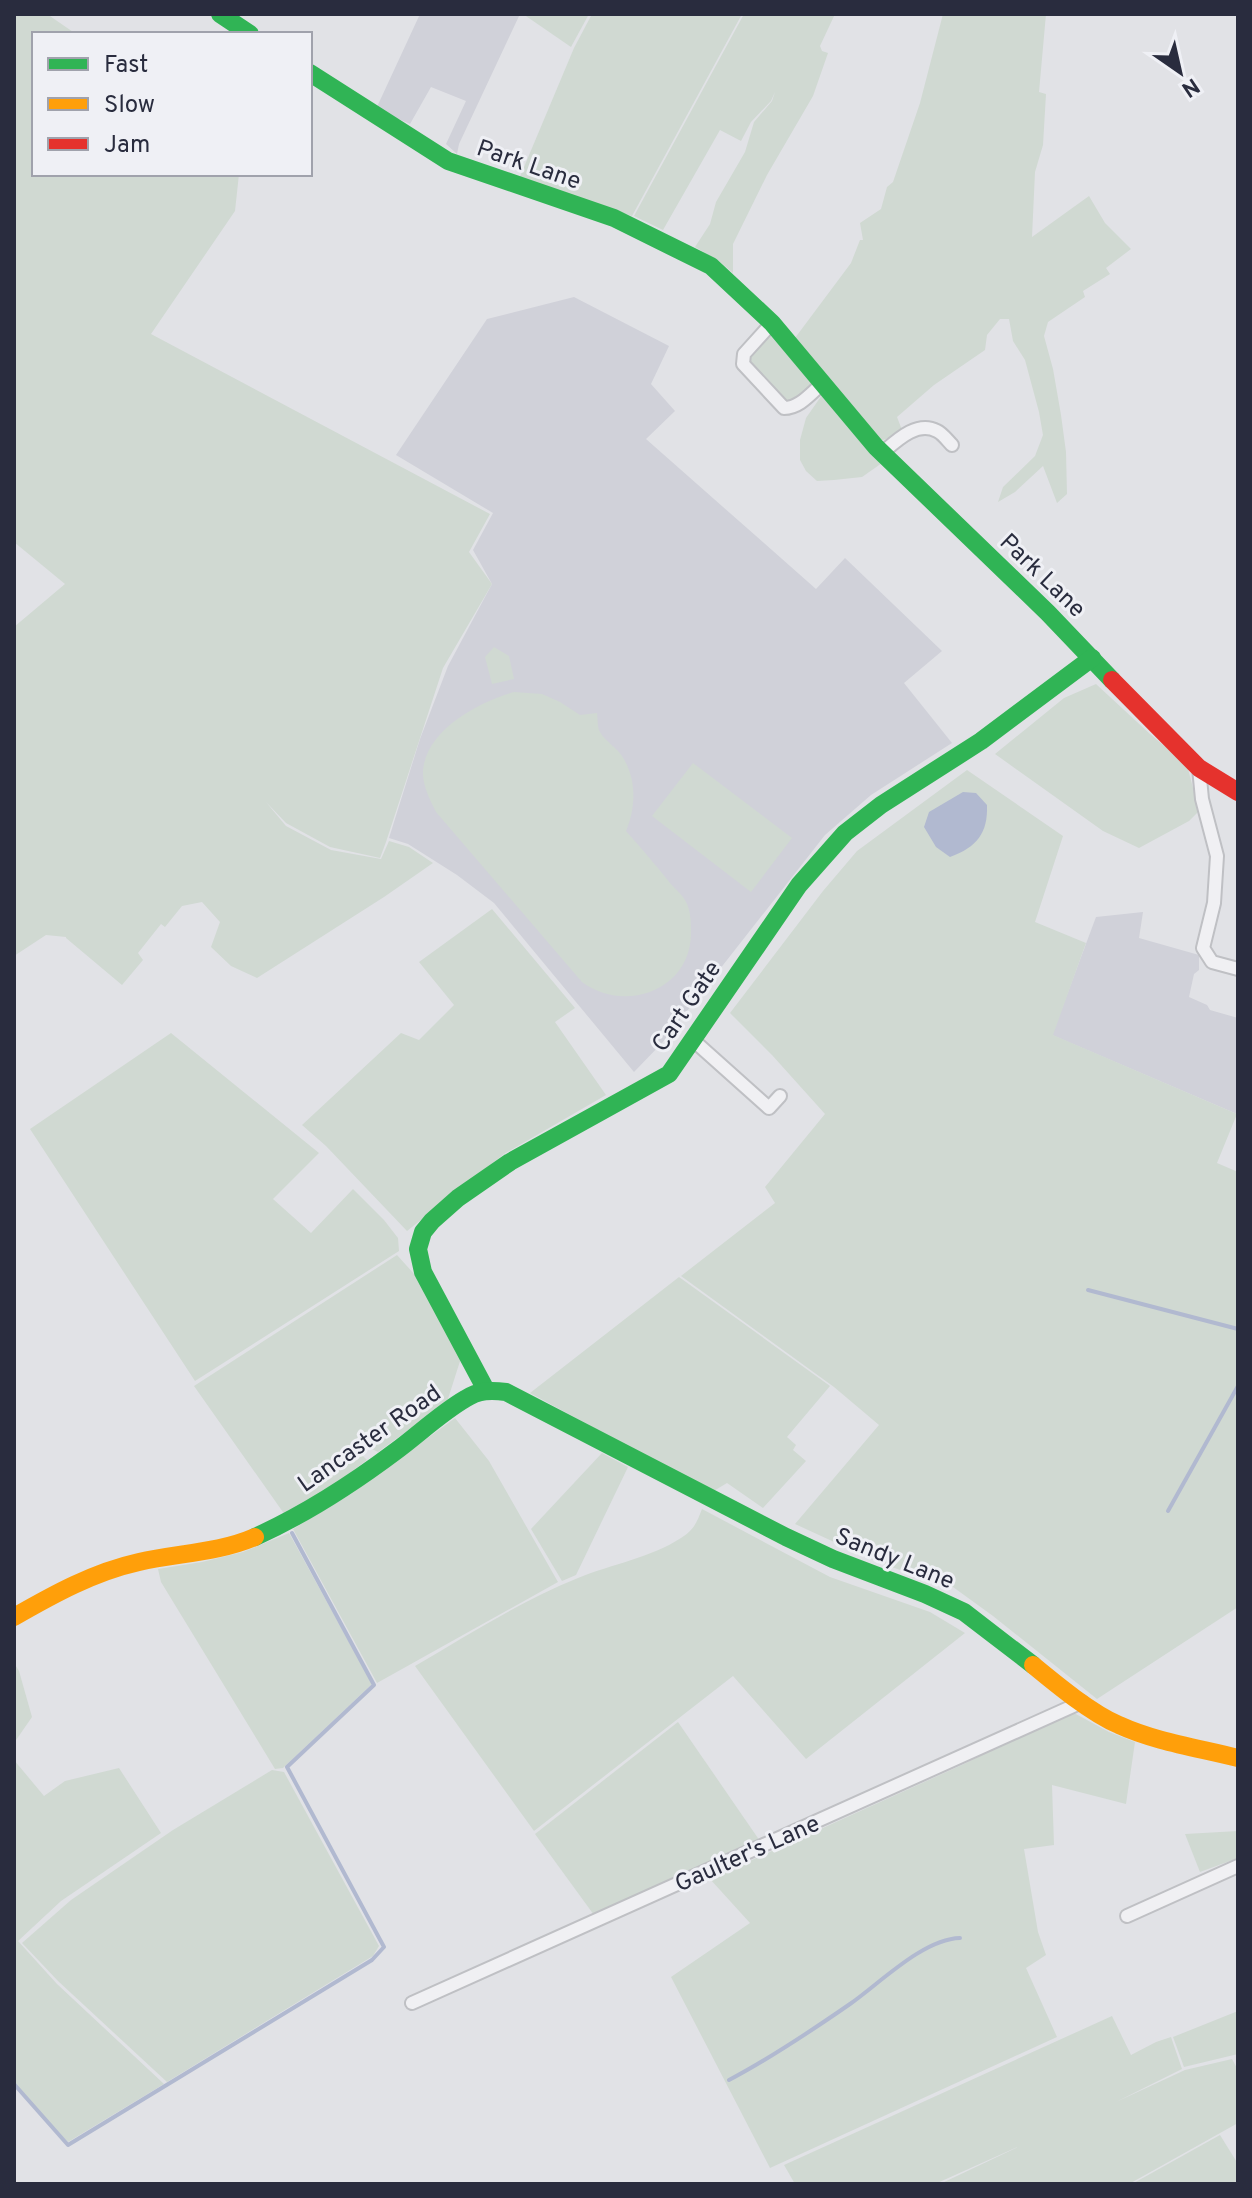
<svg xmlns="http://www.w3.org/2000/svg" width="1252" height="2198" font-family="Overpass,sans-serif">
	<style>
		.built { fill: #d0d1d9 }
		.green { fill: #d0d9d2 }
		.water { fill: #b1b9d0 }
		.lines { fill: none; stroke-linecap: round; stroke-linejoin: round }
		.stream { stroke: #b1b9d0; stroke-width: 4 }
		.street-casing { stroke: #bfc0c4; stroke-width: 16 }
		.street { stroke: #f0f0f3; stroke-width: 12 }
		.fast { stroke: #30b455; stroke-width: 18 }
		.slow { stroke: #ff9f0a; stroke-width: 18 }
		.jam { stroke: #e5322d; stroke-width: 18 }
		.labels { text-anchor: middle; stroke-width: 6; stroke-linejoin: round; paint-order: stroke }
		.street-label { font-size: 24px; fill: #292c3e; stroke: #eff0f5 }
	</style>
	<rect width="100%" height="100%" fill="#e1e2e6"/>
	<g class="built">
		<polygon points="420,14 520,14 459,144 457,154 446,144 466,101 431,87 410,124 376,109"/>
		<polygon points="574,297 669,346 651,384 675,411 646,439 816,589 845,558 942,651 904,683 952,743 871,795 825,835 662,1043 634,1072 494,903 457,875 408,844 389,838 420,739 448,666 492,584 473,550 493,513 396,455 487,319"/>
		<polygon points="1143,912 1139,938 1199,955 1199,970 1194,974 1189,997 1207,1005 1210,1010 1238,1018 1237,1114 1052,1035 1096,917"/>
	</g>
	<g class="green">
		<polygon points="14,14 47,14 76,34 34,34 34,174 239,174 235,211 151,334 490,514 469,552 492,584 443,668 386,842 380,858 330,847 286,823 266,802 286,826 331,850 381,859 389,841 409,847 433,863 384,897 257,978 231,966 211,947 220,922 202,902 182,906 165,927 161,924 138,953 143,960 122,985 66,938 66,937 46,935 14,956 14,627 65,584 14,542"/>
		<polygon points="523,14 589,14 571,47"/>
		<polygon points="592,14 742,14 632,216 519,179 574,48"/>
		<polygon points="744,14 835,14 820,46 822,51 828,53 813,96 767,175 733,244 733,273 719,261 695,247 710,224 716,202 745,152 754,122 772,101 775,92 771,101 751,122 741,141 720,130 663,230 634,216"/>
		<polygon points="943,14 1046,14 1039,92 1046,94 1043,145 1035,172 1032,237 1089,196 1105,223 1131,249 1106,268 1110,274 1083,291 1085,297 1048,322 1044,336 1053,369 1061,415 1066,452 1067,494 1057,503 1043,466 1015,492 998,502 1003,487 1035,456 1043,435 1039,412 1025,360 1013,341 1009,319 1000,319 987,335 985,350 934,385 897,417 902,430 897,435 880,441 795,338 851,263 860,240 863,240 860,223 881,209 887,187 893,182 920,103"/>
		<polygon points="769,334 813,384 797,399 787,402 748,361 752,353"/>
		<polygon points="822,395 882,463 862,477 834,480 817,481 806,471 800,460 800,440 806,418"/>
		<polygon points="494,647 509,656 514,679 492,684 485,657"/>
		<polygon points="1096,684 1150,734 1187,765 1199,811 1189,821 1139,848 1103,831 995,754 1064,698"/>
		<path d="M514 692 542 694 560 702 580 715 597 713C598 718 597 728 600 732 604 740 617 748 622 756 637 779 636 807 626 831 641 848 656 865 670 883 675 889 683 895 686 902 691 911 691 923 691 933 691 990 625 1014 582 982L436 812C430 800 422 785 423 770 427 729 479 702 514 692Z"/>
		<polygon points="693,763 792,838 751,892 652,816"/>
		<polygon points="967,770 1063,836 1035,922 1086,943 1053,1035 1237,1114 1217,1163 1238,1172 1238,1607 1097,1699 993,1616 953,1587 882,1564 795,1524 879,1425 834,1387 681,1276 775,1203 765,1187 825,1114 772,1055 730,1013 823,891 857,851"/>
		<polygon points="492,909 575,1008 555,1022 606,1095 504,1154 407,1231 326,1146 302,1125 401,1033 419,1040 454,1005 419,962"/>
		<polygon points="171,1033 319,1153 273,1199 311,1233 353,1189 384,1220 398,1238 399,1251 195,1381 30,1129"/>
		<polygon points="397,1255 415,1275 461,1358 447,1402 378,1452 366,1446 361,1454 367,1460 316,1498 285,1515 194,1386"/>
		<polygon points="679,1277 830,1386 787,1437 796,1445 793,1450 806,1461 763,1508 727,1483 712,1492 530,1393"/>
		<polygon points="455,1418 489,1461 558,1582 377,1683 293,1529 351,1494"/>
		<polygon points="602,1453 628,1467 576,1575 562,1581 531,1529"/>
		<path d="M702 1509 830 1577 930 1612 965 1633 806 1759 733 1676 534 1831 415 1666C468 1635 521 1601 578 1578 612 1564 650 1558 681 1538 694 1530 697 1522 702 1509Z"/>
		<polygon points="289,1533 372,1684 283,1768 275,1769 161,1582 158,1569 202,1562 243,1552"/>
		<polygon points="14,1663 19,1671 32,1717 14,1743"/>
		<polygon points="1074,1713 1109,1732 1135,1742 1126,1804 1052,1785 1054,1845 1024,1849 1038,1932 1046,1955 1026,1968 1057,2037 770,2168 671,1977 750,1923 710,1879 964,1764 1046,1723"/>
		<polygon points="678,1722 762,1844 594,1915 535,1834"/>
		<polygon points="14,1760 44,1796 65,1781 119,1768 161,1833 61,1901 18,1941 57,1984 164,2084 68,2142 14,2084"/>
		<polygon points="272,1770 284,1772 379,1946 373,1956 167,2082 58,1981 22,1943 71,1900 173,1830"/>
		<polygon points="1238,1831 1238,1858 1200,1872 1185,1834"/>
		<polygon points="1238,2011 1238,2054 1184,2067 1173,2037"/>
		<polygon points="1112,2016 1131,2055 1156,2042 1171,2037 1182,2069 1116,2102 1185,2070 1232,2059 1238,2070 1238,2123 1129,2184 940,2184 1022,2145 935,2184 795,2184 784,2165"/>
		<polygon points="1220,2135 1238,2164 1238,2184 1132,2184"/>
	</g>
	<path class="water" d="M963 792 976 793 987 805C988 833 977 847 950 857L936 847 924 827 929 812Z"/>
	<g class="lines">
		<g class="stream">
			<polyline points="1088,1290 1238,1329"/>
			<polyline points="1168,1511 1238,1386"/>
			<path d="M729 2080C771 2058 811 2031 850 2004 880 1983 923 1939 960 1938"/>
			<polyline points="14,2084 68,2145 372,1960 384,1947 287,1767 374,1685 292,1533"/>
		</g>
		<defs>
			<g id="street">
				<path d="M772 323 744 354 743 364 784 408C800 408 811 393 823 383"/>
				<path d="M882 453C896 441 917 420 937 431 942 433 948 441 952 445"/>
				<polyline points="1199,768 1202,799 1217,856 1214,903 1203,948 1212,962 1238,969"/>
				<polyline points="693,1040 769,1108 780,1096"/>
				<polyline points="1127,1916 1238,1866"/>
				<polyline points="412,2003 1082,1702"/>
			</g>
		</defs>
		<use href="#street" class="street-casing"/>
		<use href="#street" class="street"/>
		<g class="fast">
			<polyline points="220,14 250,34"/>
			<polyline points="310,73 448,161 614,218 711,266 772,323 876,447 1048,613 1112,680"/>
			<polyline points="486,1390 423,1272 418,1249 423,1232 432,1221 458,1198 510,1162 669,1074 799,885 845,833 881,805 981,741 1092,658"/>
			<path d="M255 1537C306 1514 352 1484 396 1451 419 1434 441 1413 465 1399 479 1390 491 1390 506 1392L786 1537 833 1559 925 1594 964 1612 1033 1665"/>
		</g>
		<g class="slow">
			<path d="M14 1617C54 1594 94 1572 139 1562 178 1553 218 1553 255 1537"/>
			<path d="M1033 1665C1056 1684 1091 1713 1119 1725 1156 1742 1199 1748 1238 1758"/>
		</g>
		<polyline class="jam" points="1112,680 1199,768 1238,792"/>
	</g>
	<g class="labels">
		<g class="street-label">
			<text transform="translate(529 164) rotate(19)" y="8">Park Lane</text>
			<text transform="translate(1043 575) rotate(44)" y="8">Park Lane</text>
			<text transform="translate(686 1006) rotate(-56)" y="8">Cart Gate</text>
			<text transform="translate(369 1438) rotate(-35)" y="8">Lancaster Road</text>
			<text transform="translate(895 1558) rotate(22)" y="8">Sandy Lane</text>
			<text transform="translate(747 1853) rotate(-24)" y="8">Gaulter's Lane</text>
		</g>
	</g>
	<rect width="1252" height="2198" fill="none" stroke="#292c3e" stroke-width="32"/>
	<rect x="32" y="32" width="280" height="144" fill="#eff0f5" stroke="#a0a2ac" stroke-width="2"/>
	<rect x="48" y="58" width="40" height="12" fill="#30b455" stroke="#a0a2ac" stroke-width="2"/>
	<text x="104" y="72" font-size="24" fill="#292c3e">Fast</text>
	<rect x="48" y="98" width="40" height="12" fill="#ff9f0a" stroke="#a0a2ac" stroke-width="2"/>
	<text x="104" y="112" font-size="24" fill="#292c3e">Slow</text>
	<rect x="48" y="138" width="40" height="12" fill="#e5322d" stroke="#a0a2ac" stroke-width="2"/>
	<text x="104" y="152" font-size="24" fill="#292c3e">Jam</text>
	<g transform="translate(1180 72) rotate(146)" stroke="#eff0f5" stroke-width="6" paint-order="stroke">
	<path d="M0-6L14 30L0 20L-14 30Z" fill="#292c3e"/>
	<text y="-12" font-size="22" font-weight="bold" text-anchor="middle" fill="#292c3e">N</text>
	</g>
</svg>
